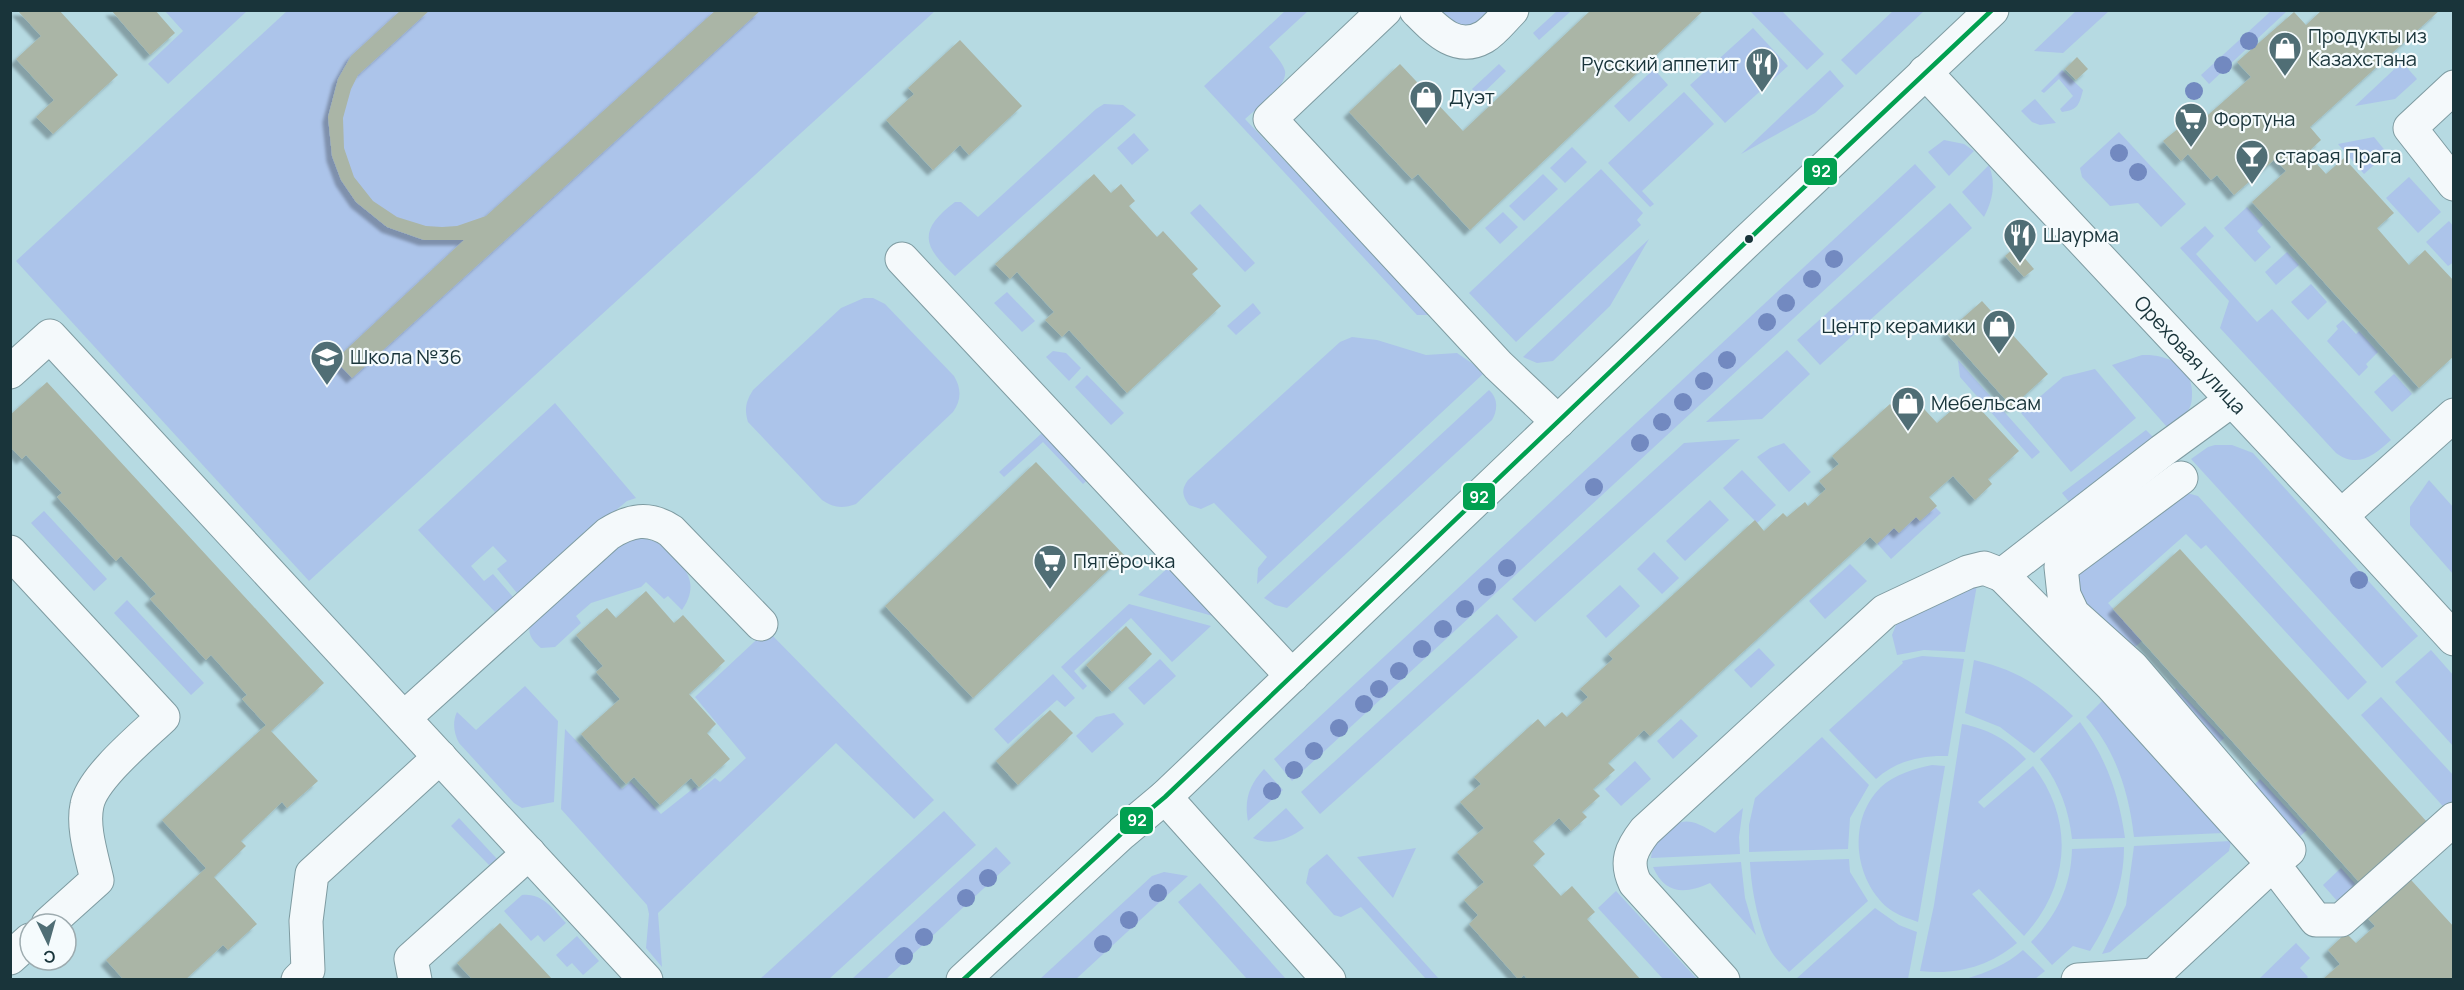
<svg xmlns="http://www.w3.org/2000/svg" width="2464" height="990" font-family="Manrope,sans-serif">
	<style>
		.green { fill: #acc4ea }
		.building { fill: #aab5a6; filter: url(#shadow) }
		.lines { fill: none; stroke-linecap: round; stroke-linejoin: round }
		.minor-casing { stroke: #7e9ba1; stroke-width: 35 }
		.major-casing { stroke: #7e9ba1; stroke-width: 35 }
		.minor { stroke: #f4f9fb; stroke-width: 33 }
		.major { stroke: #f4f9fb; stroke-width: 33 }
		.bus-1-casing { stroke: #f5fbfd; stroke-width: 9 }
		.bus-1 { stroke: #01a050; stroke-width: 4.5 }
		.tree { fill: #7289c0 }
		.bus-dot { fill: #19343a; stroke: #f5fbfd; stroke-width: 2 }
		.labels { text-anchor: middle; stroke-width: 4.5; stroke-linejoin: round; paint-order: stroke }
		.poi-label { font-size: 20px; fill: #19343a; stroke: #f5fbfd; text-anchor: start }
		.street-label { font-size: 20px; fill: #19343a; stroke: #f5fbfd }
		.line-badge { stroke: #f5fbfd; stroke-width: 2 }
		.badge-label { font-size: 16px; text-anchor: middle; font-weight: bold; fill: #fff }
	</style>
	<defs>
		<filter id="shadow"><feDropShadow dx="-5.5" dy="5.5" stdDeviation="1.5" flood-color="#0004"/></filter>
	</defs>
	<rect width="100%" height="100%" fill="#b6dae2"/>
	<g class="green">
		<polygon points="1752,10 1782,11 1824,54 1807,70 1751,12"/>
		<polygon points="1894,10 1924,11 1856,75 1841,60"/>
		<polygon points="165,11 247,11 168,84 148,64 183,31"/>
		<polygon points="287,11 935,11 309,581 16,261"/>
		<path d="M1285 11H1308L1269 47C1274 54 1283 63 1285 71 1288 87 1255 109 1245 119L1431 315H1417L1204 86Z"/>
		<path d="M1435 11H1496C1466 30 1464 36 1435 11Z"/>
		<polygon points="1557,11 1571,11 1539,40 1533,33"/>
		<polygon points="2076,11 2109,11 2063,53 2034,51"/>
		<polygon points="2271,11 2287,11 2209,84 2201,75"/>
		<polygon points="1753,28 1788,66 1725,123 1690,85"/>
		<polygon points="2402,62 2417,79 2395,99 2355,106"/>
		<polygon points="1499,64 1506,71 1479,97 1472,89"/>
		<polygon points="1654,69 1668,85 1629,122 1614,106"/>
		<polygon points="1830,70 1844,86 1815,113 1741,154"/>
		<path d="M2062 70 2083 90C2079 105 2078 110 2062 112L2060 109 2073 96 2059 79 2044 93 2041 91Z"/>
		<polygon points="1684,92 1714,124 1642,191 1654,204 1650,207 1608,163"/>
		<polygon points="2035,99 2056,123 2040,125 2032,122 2021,111"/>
		<path d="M1104 104 1123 105 1136 115 955 276C923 246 917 231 955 202H961L978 217 1096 109Z"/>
		<polygon points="2119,132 2186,204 2161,227 2138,203 2110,206 2082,177 2080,168"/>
		<polygon points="1134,133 1149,150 1132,165 1117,148"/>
		<polygon points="2374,137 2387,153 2364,174 2338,144"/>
		<polygon points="1944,140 1964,144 1974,151 1949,176 1928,152"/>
		<polygon points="1572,147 1587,162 1565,183 1550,168"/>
		<polygon points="1915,164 1936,187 1292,781 1274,759"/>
		<path d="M1989 165C1996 184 1993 199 1984 217L1962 192Z"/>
		<polygon points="1601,169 1643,213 1637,220 1641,225 1516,342 1469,293"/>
		<polygon points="1543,174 1558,189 1524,221 1509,206"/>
		<polygon points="2409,177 2441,212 2418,233 2386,198"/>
		<polygon points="1950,203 1972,228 1820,365 1797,340"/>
		<polygon points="1200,204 1255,263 1245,272 1190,213"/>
		<polygon points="2247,207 2263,225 2257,231 2271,247 2255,262 2224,228"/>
		<polygon points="1503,212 1518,227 1500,244 1485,228"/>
		<polygon points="2449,221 2453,226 2454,262 2448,266 2426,242"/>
		<path d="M2205 226 2214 236 2196 254 2257 322 2272 309 2391 440C2374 455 2358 469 2336 453L2220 328 2229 301 2180 248Z"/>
		<polygon points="1649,239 1610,306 1553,361 1537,363 1523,357"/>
		<polygon points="2287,252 2299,265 2276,285 2265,272"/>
		<polygon points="2311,284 2327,302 2308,320 2291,302"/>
		<polygon points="1007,292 1035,321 1022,332 994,303"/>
		<path d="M864 298H873L885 304 954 376C961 388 962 399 953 412L856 504C843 509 833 508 822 500L748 422C744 409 746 401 753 390L841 308Z"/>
		<polygon points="1253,303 1261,313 1236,335 1227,326"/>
		<polygon points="2343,320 2356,334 2359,331 2378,352 2366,364 2368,367 2359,376 2327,341 2338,329 2336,326"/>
		<path d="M1352 337 1377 340 1426 355 1457 353 1473 364 1483 374 1257 584 1258 568 1267 557 1214 503 1201 509 1189 505C1182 495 1181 490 1188 480L1340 342Z"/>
		<polygon points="1787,350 1810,374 1762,419 1706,422"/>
		<polygon points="1053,351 1066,353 1081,368 1069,381 1046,357"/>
		<path d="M2142 355C2165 354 2191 364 2192 391 2192 398 2192 404 2189 409 2184 417 2174 422 2167 427L2112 365Z"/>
		<polygon points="1958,360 2040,452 2032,459 1960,377"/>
		<polygon points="2095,369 2136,418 2071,472 2021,413 2063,377"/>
		<polygon points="2394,374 2412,394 2392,412 2374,392"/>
		<polygon points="1087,375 1124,413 1111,425 1075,387"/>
		<path d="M1489 390C1498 398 1498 410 1492 420L1287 608 1275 605 1264 598Z"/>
		<polygon points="555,403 636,498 627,501 517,593 497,569 507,561 493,546 471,566 484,581 493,574 513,597 495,612 418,530"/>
		<polygon points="2146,430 2154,438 2070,503 2062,493"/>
		<polygon points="1042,433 1047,434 1095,473 1083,484 1043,442 1004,477 999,472"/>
		<polygon points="1740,439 1535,622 1512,599 1684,443"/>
		<polygon points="1784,443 1811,472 1789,492 1757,457 1770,448"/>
		<polygon points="2215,445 2232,445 2253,453 2418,636 2382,668 2191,459 2208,447"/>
		<polygon points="1742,470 1776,505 1757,523 1723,488"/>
		<polygon points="2429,480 2453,507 2453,574 2410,525 2410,507"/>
		<polygon points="2183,492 2198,496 2367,682 2348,700 2206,545 2201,549 2186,534 2108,603 2142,641 2128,653 2089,610 2079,593 2075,563"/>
		<polygon points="1924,496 1941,513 1891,559 1875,541"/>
		<polygon points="1710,500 1729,520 1685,561 1666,541"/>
		<polygon points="44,511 107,579 94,591 31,523"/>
		<path d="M640 538C657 540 665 546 676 559 692 575 696 590 682 610L668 596 664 599 646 582 641 587 591 603 576 616 581 623 555 647 541 648C534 642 527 635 530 625L621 542Z"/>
		<polygon points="1654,552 1679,578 1662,594 1637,569"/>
		<polygon points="1850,564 1867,581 1825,619 1809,601"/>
		<polygon points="1170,566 1220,618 1138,595"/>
		<polygon points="1620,585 1640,606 1606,638 1586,616"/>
		<polygon points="1977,585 1965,652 1924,650 1897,655 1892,635 1898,620"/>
		<polygon points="127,600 204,683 191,695 114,613"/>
		<polygon points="1129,604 1211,626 1172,662 1131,618 1074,671 1087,686 1083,690 1061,667"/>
		<polygon points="1497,614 1518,637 1320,814 1301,792"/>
		<polygon points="767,630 934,800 914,819 836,743 658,913 662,967 646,948 649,914 647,905 561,809 565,729 622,789 631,782 661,814 695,787 699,791 715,778 720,782 746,758 695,697"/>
		<polygon points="1759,648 1775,665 1751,688 1734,670"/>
		<polygon points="2431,650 2453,675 2453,746 2395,682"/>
		<path d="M1922 656 1964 659 1948 756C1921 755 1896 761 1876 779L1829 730 1903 663 1902 661Z"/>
		<polygon points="1160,659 1176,676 1144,705 1128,688"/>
		<path d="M1974 660C2017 670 2042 686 2073 716L2034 753 2000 727 1965 713Z"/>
		<polygon points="1053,674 1075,698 1065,707 1057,700 1008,744 994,729"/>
		<path d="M525 686 558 721 554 802 522 808 514 803 459 743C454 734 452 722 457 712L476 730Z"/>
		<polygon points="2176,688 2224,738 2214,748 2166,698"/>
		<polygon points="2381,697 2453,775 2453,809 2449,813 2361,715"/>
		<path d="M2102 701 2223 833 2134 837C2129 793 2116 750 2086 717Z"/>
		<polygon points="1114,713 1124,724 1092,753 1076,736 1096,717"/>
		<polygon points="1681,719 1698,736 1673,759 1657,741"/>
		<path d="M2080 722C2106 758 2119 794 2125 838L2072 839C2069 810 2059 782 2040 759Z"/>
		<path d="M1962 724C1986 728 2010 741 2026 759L1978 802 1984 808 2033 766C2075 820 2070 886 2024 936L1979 889 1972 894 2017 943C1988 967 1957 975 1920 971L1934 905Z"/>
		<polygon points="1822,737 1869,785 1850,818 1848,849 1749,852 1749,825 1755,798"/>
		<polygon points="1635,761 1651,779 1621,806 1605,789"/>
		<path d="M1932 765 1945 766 1918 922C1907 918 1897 915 1888 908 1854 879 1847 820 1881 787 1895 774 1914 769 1932 765Z"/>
		<path d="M1264 769 1283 790 1248 821C1244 800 1249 785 1264 769Z"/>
		<polygon points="2260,779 2307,830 2297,839 2250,789"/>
		<path d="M1286 808 1304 828C1290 838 1270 847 1253 838Z"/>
		<path d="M1743 808 1739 837 1740 854 1651 858C1652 848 1655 844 1661 837 1680 815 1692 819 1715 833Z"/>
		<polygon points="944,811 976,845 829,979 760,979"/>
		<polygon points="459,818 497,859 489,865 451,826"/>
		<polygon points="2231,841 2229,851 2110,952 2102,954 2126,905 2134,846"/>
		<polygon points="996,847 1011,863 886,979 852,979"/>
		<path d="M2124 847C2124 885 2111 919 2090 951L2073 946 2052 965 2031 942C2057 915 2071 887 2072 849Z"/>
		<polygon points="1416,848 1393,898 1357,857"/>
		<polygon points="1327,854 1439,979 1426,979 1361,907 1341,917 1334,915 1306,883 1309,869"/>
		<path d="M1849 859 1850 872 1868 901 1789 972C1784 966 1777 960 1773 954 1759 932 1751 888 1750 862Z"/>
		<path d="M1741 862 1745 898 1756 935 1710 883C1686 894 1665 895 1653 867Z"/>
		<polygon points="2341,868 2358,887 2339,903 2323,885"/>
		<polygon points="1164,872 1188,876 1076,979 1040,979 1152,876"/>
		<polygon points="1200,883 1286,979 1247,979 1178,902"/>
		<polygon points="1616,891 1697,979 1663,979 1598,908"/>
		<path d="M522 895C543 893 553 909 566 923L544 942 538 935 531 941 504 911Z"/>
		<polygon points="1875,908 1899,925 1917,932 1908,979 1796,979"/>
		<polygon points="577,936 599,961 583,975 572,963 567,967 556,955"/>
		<polygon points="2296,943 2310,958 2300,968 2308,977 2306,979 2259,979"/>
		<path d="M2023 950 2045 971 2035 979H1966C1987 972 2006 965 2023 950Z"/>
	</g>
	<g class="building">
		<polygon points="17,10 59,10 118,75 53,134 36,117 54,100 16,59 41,36"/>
		<polygon points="111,10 155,10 175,33 150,55"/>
		<polygon points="401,10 430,10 358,75 351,89 343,118 344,148 354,177 373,201 397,217 426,226 442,227 457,226 486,216 716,10 761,10 352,378 335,360 464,240 424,240 387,227 356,202 341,180 332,156 328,117 338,79 351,56"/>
		<polygon points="1591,10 1704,10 1470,230 1418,174 1412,179 1349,112 1400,64 1463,131"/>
		<polygon points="2322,10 2440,10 2310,127 2321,140 2307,153 2326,174 2344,158 2394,213 2377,228 2409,265 2425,250 2454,281 2454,356 2419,388 2252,202 2286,171 2275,159 2234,195 2217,175 2211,180 2188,154 2181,161 2163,141 2185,123 2191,130 2251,77 2237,62 2294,12 2306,25"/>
		<polygon points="960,40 1022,106 969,155 960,145 933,170 886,120 914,94 908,88"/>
		<polygon points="2077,57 2088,69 2076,80 2065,69"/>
		<polygon points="1094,174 1111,193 1121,184 1135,201 1129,206 1157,237 1163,231 1198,269 1192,274 1221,306 1127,393 1069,330 1062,337 1045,320 1054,312 1017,272 1010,279 995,264"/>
		<polygon points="2015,247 2034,269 2024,277 2005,256"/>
		<polygon points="1982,301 2048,374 2012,407 1946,333"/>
		<polygon points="47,382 324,683 271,731 318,781 287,808 282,802 241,841 246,846 214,877 257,924 228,950 223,945 185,980 124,980 106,960 206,868 162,820 266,725 242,699 247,695 211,655 206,660 150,599 156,594 121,556 116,561 57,497 62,493 26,455 22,459 10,447 10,415"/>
		<polygon points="1968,396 2019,451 1988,479 1992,484 1975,500 1953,476 1929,497 1937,506 1920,521 1916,517 1899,533 1894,528 1877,544 1870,537 1650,736 1644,730 1608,763 1615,770 1593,789 1600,796 1582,812 1587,817 1571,831 1559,818 1533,841 1545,854 1533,865 1561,896 1572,886 1595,912 1587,919 1641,980 1528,980 1524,975 1519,980 1469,924 1478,915 1464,900 1484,882 1457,852 1484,828 1460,802 1481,784 1474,777 1538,719 1545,727 1562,712 1567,717 1588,697 1580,689 1613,659 1608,654 1755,520 1764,531 1783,513 1787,517 1805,502 1808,506 1826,489 1819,481 1839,464 1832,456 1890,404 1898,413 1914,398 1937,423"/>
		<polygon points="1036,462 1124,555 973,698 885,606"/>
		<polygon points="2180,549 2427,822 2360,883 2113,609"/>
		<polygon points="646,591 674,623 683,615 725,661 689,694 716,724 707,733 730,759 699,787 691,778 660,805 634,777 626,784 581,734 620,699 596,672 603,666 576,635 607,608 616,618"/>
		<polygon points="1126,626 1152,654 1112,692 1086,665"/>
		<polygon points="1050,710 1073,733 1018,785 996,761"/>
		<polygon points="2391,858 2454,927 2454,980 2322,980 2340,964 2328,950 2346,933 2356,943 2375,926 2348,897"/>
		<polygon points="500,923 553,980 473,980 457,963"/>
	</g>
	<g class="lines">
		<defs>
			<g id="minor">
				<polyline points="1385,10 1270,119 1498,365 1558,422"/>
				<path d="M1416 10C1435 29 1456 53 1484 37 1494 31 1503 19 1512 10"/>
				<polyline points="1925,72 2341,516 2454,639"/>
				<polyline points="2454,87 2410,128 2454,184"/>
				<polyline points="902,259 1292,676"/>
				<polyline points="10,372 50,336 646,980"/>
				<polyline points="2181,478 2061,567 2064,595 2073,614 2132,667 2289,850 2273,864 2316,920 2341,920 2454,819"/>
				<polyline points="2341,516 2454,415"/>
				<path d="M10 552 163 717C142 737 92 778 87 805 82 828 92 857 97 880L48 924"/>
				<polyline points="2002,575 2112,686 2273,864 2154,975 2158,980"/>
				<path d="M404 718 608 534C630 520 649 516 671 531L761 624"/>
				<polyline points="1165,797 1329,980"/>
				<polyline points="10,958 30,940"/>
				<polyline points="298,980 308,970 306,921 312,874 440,757"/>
				<polyline points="415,980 411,959 529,853"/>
				<path d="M1723 980 1635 883C1625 862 1631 849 1645 831L1885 611 1968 572 1984 568 2002 575 2162 451 2232 400"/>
				<polyline points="2078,980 2154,975"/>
			</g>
			<polyline id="major" points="963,980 1122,833 1165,797 1746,242 1992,10"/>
		</defs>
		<use href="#minor" class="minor-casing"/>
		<use href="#major" class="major-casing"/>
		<use href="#minor" class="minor"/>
		<use href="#major" class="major"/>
		<defs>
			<polyline id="bus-1" points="963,980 1122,833 1165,797 1746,242 1992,10"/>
		</defs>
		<use href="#bus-1" class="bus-1-casing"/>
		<use href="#bus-1" class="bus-1"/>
	</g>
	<g class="tree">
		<circle cx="2249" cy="41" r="9"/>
		<circle cx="2223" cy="65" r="9"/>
		<circle cx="2194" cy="91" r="9"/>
		<circle cx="2119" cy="153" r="9"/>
		<circle cx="2138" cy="172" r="9"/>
		<circle cx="1834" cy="259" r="9"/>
		<circle cx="1812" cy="279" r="9"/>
		<circle cx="1786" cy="303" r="9"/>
		<circle cx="1767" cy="322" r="9"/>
		<circle cx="1727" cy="360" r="9"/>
		<circle cx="1704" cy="381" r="9"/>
		<circle cx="1683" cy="402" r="9"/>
		<circle cx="1662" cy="422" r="9"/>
		<circle cx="1640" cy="443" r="9"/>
		<circle cx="1594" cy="487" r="9"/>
		<circle cx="1507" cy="568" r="9"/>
		<circle cx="2359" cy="580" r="9"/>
		<circle cx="1487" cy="587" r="9"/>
		<circle cx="1465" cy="609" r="9"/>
		<circle cx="1443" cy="629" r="9"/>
		<circle cx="1422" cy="649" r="9"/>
		<circle cx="1399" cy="671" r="9"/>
		<circle cx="1379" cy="689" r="9"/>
		<circle cx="1364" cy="704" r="9"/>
		<circle cx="1339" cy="728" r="9"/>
		<circle cx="1314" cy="751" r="9"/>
		<circle cx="1294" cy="770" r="9"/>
		<circle cx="1272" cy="791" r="9"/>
		<circle cx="988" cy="878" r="9"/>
		<circle cx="1158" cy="893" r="9"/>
		<circle cx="966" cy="898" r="9"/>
		<circle cx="1129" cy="920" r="9"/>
		<circle cx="924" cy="937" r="9"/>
		<circle cx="1103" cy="944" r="9"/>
		<circle cx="904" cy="956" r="9"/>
	</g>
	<defs>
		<symbol id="shop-pin" viewBox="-11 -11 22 30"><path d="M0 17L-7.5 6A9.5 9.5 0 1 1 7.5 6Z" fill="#506e75" stroke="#f5fbfd"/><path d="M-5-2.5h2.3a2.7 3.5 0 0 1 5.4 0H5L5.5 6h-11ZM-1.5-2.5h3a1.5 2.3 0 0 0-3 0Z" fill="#fff"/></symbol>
		<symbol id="restaurant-pin" viewBox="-11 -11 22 30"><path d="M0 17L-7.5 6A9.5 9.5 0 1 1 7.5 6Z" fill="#506e75" stroke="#f5fbfd"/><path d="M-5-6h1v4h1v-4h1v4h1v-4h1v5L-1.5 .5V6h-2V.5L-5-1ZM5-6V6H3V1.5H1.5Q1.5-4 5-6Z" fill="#fff"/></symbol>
		<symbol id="supermarket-pin" viewBox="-11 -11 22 30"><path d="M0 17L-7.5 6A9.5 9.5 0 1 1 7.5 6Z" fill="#506e75" stroke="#f5fbfd"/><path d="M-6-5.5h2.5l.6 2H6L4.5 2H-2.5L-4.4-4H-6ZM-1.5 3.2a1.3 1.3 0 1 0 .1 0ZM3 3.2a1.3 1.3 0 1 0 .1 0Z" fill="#fff"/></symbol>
		<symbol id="bar-pin" viewBox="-11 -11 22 30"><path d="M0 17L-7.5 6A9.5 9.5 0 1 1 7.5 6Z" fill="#506e75" stroke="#f5fbfd"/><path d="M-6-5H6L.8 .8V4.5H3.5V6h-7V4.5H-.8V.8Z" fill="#fff"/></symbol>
		<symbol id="school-pin" viewBox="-11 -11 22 30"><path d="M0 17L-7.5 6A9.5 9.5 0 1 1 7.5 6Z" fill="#506e75" stroke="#f5fbfd"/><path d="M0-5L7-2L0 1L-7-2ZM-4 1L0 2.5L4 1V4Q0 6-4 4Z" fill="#fff"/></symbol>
	</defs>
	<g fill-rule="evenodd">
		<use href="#shop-pin" x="2266" y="29" width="38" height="52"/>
		<use href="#restaurant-pin" x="1743" y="45" width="38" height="52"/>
		<use href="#shop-pin" x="1407" y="78" width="38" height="52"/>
		<use href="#supermarket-pin" x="2172" y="100" width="38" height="52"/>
		<use href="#bar-pin" x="2233" y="137" width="38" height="52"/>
		<use href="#restaurant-pin" x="2001" y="216" width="38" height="52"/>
		<use href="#shop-pin" x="1980" y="307" width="38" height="52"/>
		<use href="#school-pin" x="308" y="338" width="38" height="52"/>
		<use href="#shop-pin" x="1889" y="384" width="38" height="52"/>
		<use href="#supermarket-pin" x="1031" y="542" width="38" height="52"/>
	</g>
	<circle class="bus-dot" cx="1749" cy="239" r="5"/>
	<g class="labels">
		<g class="poi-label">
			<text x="2308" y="43">Продукты из<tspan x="2308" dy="23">Казахстана</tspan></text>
			<text x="1739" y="71" text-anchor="end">Русский аппетит</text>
			<text x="1449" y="104">Дуэт</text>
			<text x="2214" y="126">Фортуна</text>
			<text x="2275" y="163">старая Прага</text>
			<text x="2043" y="242">Шаурма</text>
			<text x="1976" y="333" text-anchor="end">Центр керамики</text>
			<text x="350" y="364">Школа №36</text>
			<text x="1931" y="410">Мебельсам</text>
			<text x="1073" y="568">Пятёрочка</text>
		</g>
		<g class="street-label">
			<text transform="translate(2190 355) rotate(47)" y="7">Ореховая улица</text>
		</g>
	</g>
	<g class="line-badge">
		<rect x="1803" y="157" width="35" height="29" rx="6" fill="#01a050"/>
		<rect x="1462" y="482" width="34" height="29" rx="6" fill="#01a050"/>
		<rect x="1119" y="806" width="35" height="29" rx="6" fill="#01a050"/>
	</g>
	<g class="badge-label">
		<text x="1821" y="177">92</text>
		<text x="1479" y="503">92</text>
		<text x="1137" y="826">92</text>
	</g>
	<rect width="2464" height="990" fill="none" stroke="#19343a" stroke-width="24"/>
	<g transform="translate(48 942) rotate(175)"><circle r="28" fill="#f5fbfd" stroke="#9dabaf" stroke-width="1.5"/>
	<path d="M0-4.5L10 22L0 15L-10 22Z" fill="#506e75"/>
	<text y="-9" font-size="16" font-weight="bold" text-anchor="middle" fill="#19343a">С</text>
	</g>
</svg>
